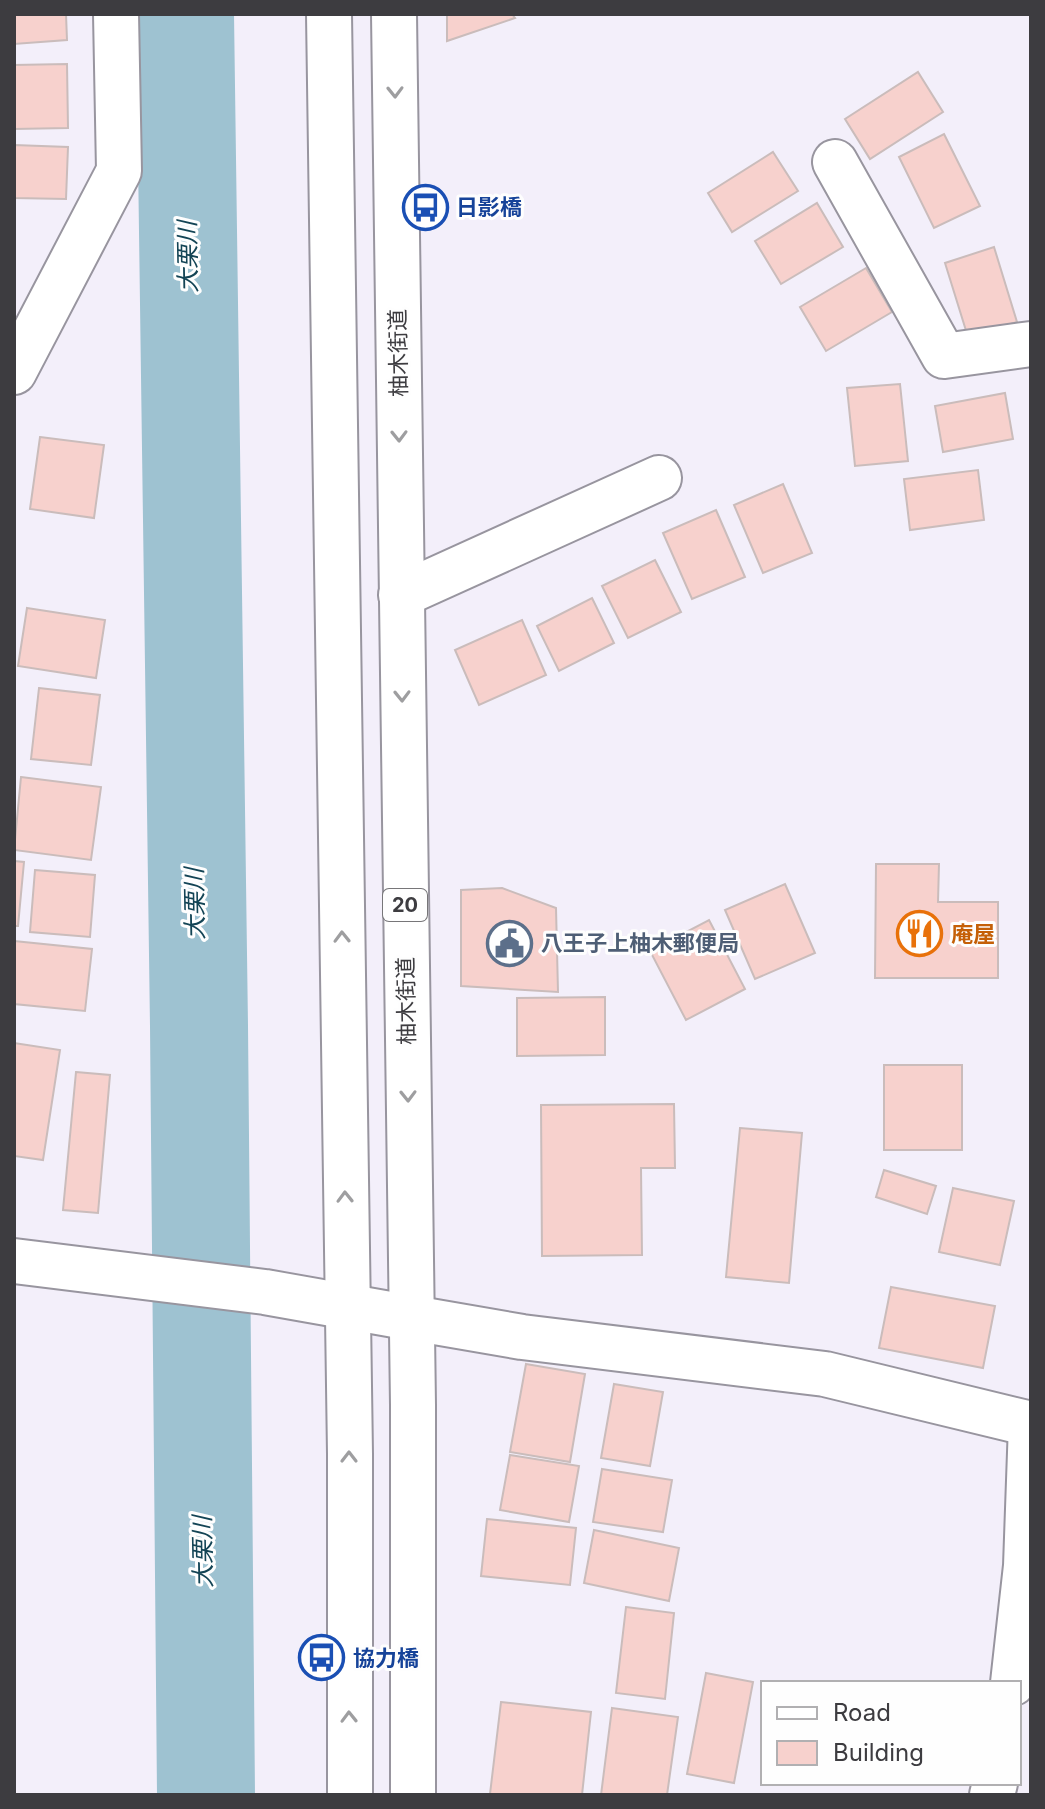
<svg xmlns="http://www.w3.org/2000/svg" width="1045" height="1809" font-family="Inter,'Noto Sans JP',sans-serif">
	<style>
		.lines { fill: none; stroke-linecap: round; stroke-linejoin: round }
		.river { stroke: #9ec2d1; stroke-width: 98 }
		.building { fill: #f7d1cd; stroke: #cabcbb; stroke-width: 2 }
		.minor-casing { stroke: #98959f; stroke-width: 48 }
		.tertiary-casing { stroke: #98959f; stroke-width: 48 }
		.primary-casing { stroke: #98959f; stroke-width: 48 }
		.minor { stroke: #fff; stroke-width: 44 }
		.tertiary { stroke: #fff; stroke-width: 44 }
		.primary { stroke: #fff; stroke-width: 44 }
		.oneway { stroke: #9e9ea0 }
		.labels { text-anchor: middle; stroke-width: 6; stroke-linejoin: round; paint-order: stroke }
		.shield { fill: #fefefe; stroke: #777679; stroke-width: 2 }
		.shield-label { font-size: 20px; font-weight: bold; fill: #3d3c40 }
		.transit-label { font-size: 22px; font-weight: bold; fill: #164399; stroke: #fefefe; text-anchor: start }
		.street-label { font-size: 22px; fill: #3d3c40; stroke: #fefefe }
		.food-label { font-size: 22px; font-weight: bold; fill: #c56008; stroke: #fefefe; text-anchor: start }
		.service-label { font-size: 22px; font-weight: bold; fill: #4e5e75; stroke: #fefefe; text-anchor: start }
		.water-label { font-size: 24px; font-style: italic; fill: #134455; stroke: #fefefe }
	</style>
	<rect width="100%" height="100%" fill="#f3effa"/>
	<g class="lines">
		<polyline class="river" points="185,14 199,1026 206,1795"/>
	</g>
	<g class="building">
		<polygon points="14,14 66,14 67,40 14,44"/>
		<polygon points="447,14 512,14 515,18 447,41"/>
		<polygon points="67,64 68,128 14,129 14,65"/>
		<polygon points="918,72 943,112 870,159 845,119"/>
		<polygon points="944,134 980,206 934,228 899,157"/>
		<polygon points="14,145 68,147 66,199 14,198"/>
		<polygon points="773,152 798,191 732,232 708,193"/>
		<polygon points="817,203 843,247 781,284 755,241"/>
		<polygon points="994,247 1017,322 968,337 945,263"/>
		<polygon points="866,268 892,312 826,351 800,307"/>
		<polygon points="900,384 908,461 855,466 847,388"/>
		<polygon points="1005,393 1013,439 943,452 935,406"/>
		<polygon points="40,437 104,445 94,518 30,509"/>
		<polygon points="978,470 984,520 910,530 904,479"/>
		<polygon points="783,484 812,553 763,573 734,505"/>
		<polygon points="716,510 745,577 692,599 663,533"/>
		<polygon points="655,560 681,612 628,638 602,586"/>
		<polygon points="592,598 614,643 559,671 537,626"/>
		<polygon points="27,608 105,620 96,678 18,666"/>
		<polygon points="522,620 546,675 479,705 455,650"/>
		<polygon points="39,688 100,695 91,765 31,759"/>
		<polygon points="21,777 101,787 91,860 14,850"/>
		<polygon points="14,861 24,862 18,926 14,926"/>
		<polygon points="876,864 939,864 938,902 998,902 998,978 875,978"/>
		<polygon points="35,870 95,875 90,937 30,932"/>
		<polygon points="785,884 815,953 755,979 725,910"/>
		<polygon points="502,888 556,908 558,992 461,986 461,890"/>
		<polygon points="709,920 745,989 686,1020 650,951"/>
		<polygon points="14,941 92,949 85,1011 14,1004"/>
		<polygon points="605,997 605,1055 517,1056 517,998"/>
		<polygon points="14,1043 60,1050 43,1160 14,1156"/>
		<rect x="884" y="1065" width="78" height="85"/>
		<polygon points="76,1072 110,1075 98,1213 63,1210"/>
		<polygon points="674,1104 675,1168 641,1168 642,1255 542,1256 541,1105"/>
		<polygon points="740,1128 802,1133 789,1283 726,1277"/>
		<polygon points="884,1170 936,1186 927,1214 876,1197"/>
		<polygon points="953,1188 1014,1201 1000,1265 939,1252"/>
		<polygon points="891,1287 995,1306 983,1368 879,1348"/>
		<polygon points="526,1364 585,1374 570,1462 510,1452"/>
		<polygon points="614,1384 663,1392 650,1466 601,1458"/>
		<polygon points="510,1455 579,1466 569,1522 500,1510"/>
		<polygon points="602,1469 672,1480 663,1532 593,1522"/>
		<polygon points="487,1519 576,1528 570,1585 481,1576"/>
		<polygon points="594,1530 679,1548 669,1601 584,1583"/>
		<polygon points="626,1607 674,1613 665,1699 616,1693"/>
		<polygon points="706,1673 753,1682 734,1783 687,1774"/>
		<polygon points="501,1702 591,1712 582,1795 490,1794"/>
		<polygon points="612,1708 678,1717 667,1795 601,1795"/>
	</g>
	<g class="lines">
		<defs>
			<g id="minor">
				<polyline points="835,162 944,356 1031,344"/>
				<polyline points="14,372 119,171 116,14"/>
				<polyline points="401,595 659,478"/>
				<polyline points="412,1318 522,1337 825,1374 1031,1424"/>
			</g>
			<g id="tertiary">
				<polyline points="14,1261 265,1292 412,1318"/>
				<polyline points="1013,1683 1026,1566 1031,1424"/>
				<polyline points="992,1795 995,1783"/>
			</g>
			<g id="primary">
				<polyline points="329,14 350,1454 350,1795"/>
				<polyline points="394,14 413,1405 413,1795"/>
			</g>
		</defs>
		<use href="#minor" class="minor-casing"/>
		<use href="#tertiary" class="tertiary-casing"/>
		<use href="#primary" class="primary-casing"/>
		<use href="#minor" class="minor"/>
		<use href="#tertiary" class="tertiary"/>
		<use href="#primary" class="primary"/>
	</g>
	<defs><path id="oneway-chevron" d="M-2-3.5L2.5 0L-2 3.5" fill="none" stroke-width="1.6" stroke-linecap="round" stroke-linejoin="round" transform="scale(2)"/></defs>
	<g class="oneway">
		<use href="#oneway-chevron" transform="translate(395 92) rotate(89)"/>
		<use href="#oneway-chevron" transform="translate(399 436) rotate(89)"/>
		<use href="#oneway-chevron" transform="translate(402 696) rotate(89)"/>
		<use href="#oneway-chevron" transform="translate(342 937) rotate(-91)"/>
		<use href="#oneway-chevron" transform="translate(408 1096) rotate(89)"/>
		<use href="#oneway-chevron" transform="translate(345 1197) rotate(-91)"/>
		<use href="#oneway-chevron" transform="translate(349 1457) rotate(-90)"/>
		<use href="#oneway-chevron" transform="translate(349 1717) rotate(-91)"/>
	</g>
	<defs>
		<symbol id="bus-ring" viewBox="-11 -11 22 22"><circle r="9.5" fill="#fefefe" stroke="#1a4fb4" stroke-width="1.5"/><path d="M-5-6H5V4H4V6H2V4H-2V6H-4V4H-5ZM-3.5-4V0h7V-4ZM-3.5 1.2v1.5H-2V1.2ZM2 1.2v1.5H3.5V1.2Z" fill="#1a4fb4"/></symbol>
		<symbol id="restaurant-ring" viewBox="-11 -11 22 22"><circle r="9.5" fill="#fefefe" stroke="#e8710a" stroke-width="1.5"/><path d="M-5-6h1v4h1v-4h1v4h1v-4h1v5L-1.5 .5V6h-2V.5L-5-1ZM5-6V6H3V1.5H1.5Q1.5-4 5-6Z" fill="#e8710a"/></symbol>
		<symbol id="civic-ring" viewBox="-11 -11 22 22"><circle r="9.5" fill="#fefefe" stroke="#5c6f8a" stroke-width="1.5"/><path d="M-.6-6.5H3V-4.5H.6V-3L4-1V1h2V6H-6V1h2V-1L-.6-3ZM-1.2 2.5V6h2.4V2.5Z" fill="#5c6f8a"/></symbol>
	</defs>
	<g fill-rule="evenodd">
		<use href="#bus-ring" x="400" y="182" width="51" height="51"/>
		<use href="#restaurant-ring" x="894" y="908" width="51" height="51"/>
		<use href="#civic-ring" x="484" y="918" width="51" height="51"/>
		<use href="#bus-ring" x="296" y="1632" width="51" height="51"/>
	</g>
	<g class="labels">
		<rect class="shield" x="383" y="889" width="44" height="32" rx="6"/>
		<g class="shield-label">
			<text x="405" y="912">20</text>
		</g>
		<g class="transit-label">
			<text x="456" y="215">日影橋</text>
			<text x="353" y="1666">協力橋</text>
		</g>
		<g class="street-label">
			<text transform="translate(398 353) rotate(-91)" y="8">柚木街道</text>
			<text transform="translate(406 1001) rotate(-91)" y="8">柚木街道</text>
		</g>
		<g class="food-label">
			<text x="951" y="942">庵屋</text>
		</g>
		<g class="service-label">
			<text x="541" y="951">八王子上柚木郵便局</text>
		</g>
		<g class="water-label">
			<text transform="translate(188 257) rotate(-91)" y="8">大栗川</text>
			<text transform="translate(195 904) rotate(-91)" y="8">大栗川</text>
			<text transform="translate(203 1552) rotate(-91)" y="8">大栗川</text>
		</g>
	</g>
	<rect width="1045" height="1809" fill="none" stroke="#3d3c40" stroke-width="32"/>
	<rect x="761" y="1681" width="260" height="104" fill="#fefefe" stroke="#b1b0b2" stroke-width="2"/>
	<rect x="777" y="1707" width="40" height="12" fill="#ffffff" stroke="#b1b0b2" stroke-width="2"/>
	<text x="833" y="1721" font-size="24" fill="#3d3c40">Road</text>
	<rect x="777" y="1741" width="40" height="24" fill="#f7d1cd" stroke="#b1b0b2" stroke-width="2"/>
	<text x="833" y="1761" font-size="24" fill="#3d3c40">Building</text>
</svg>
